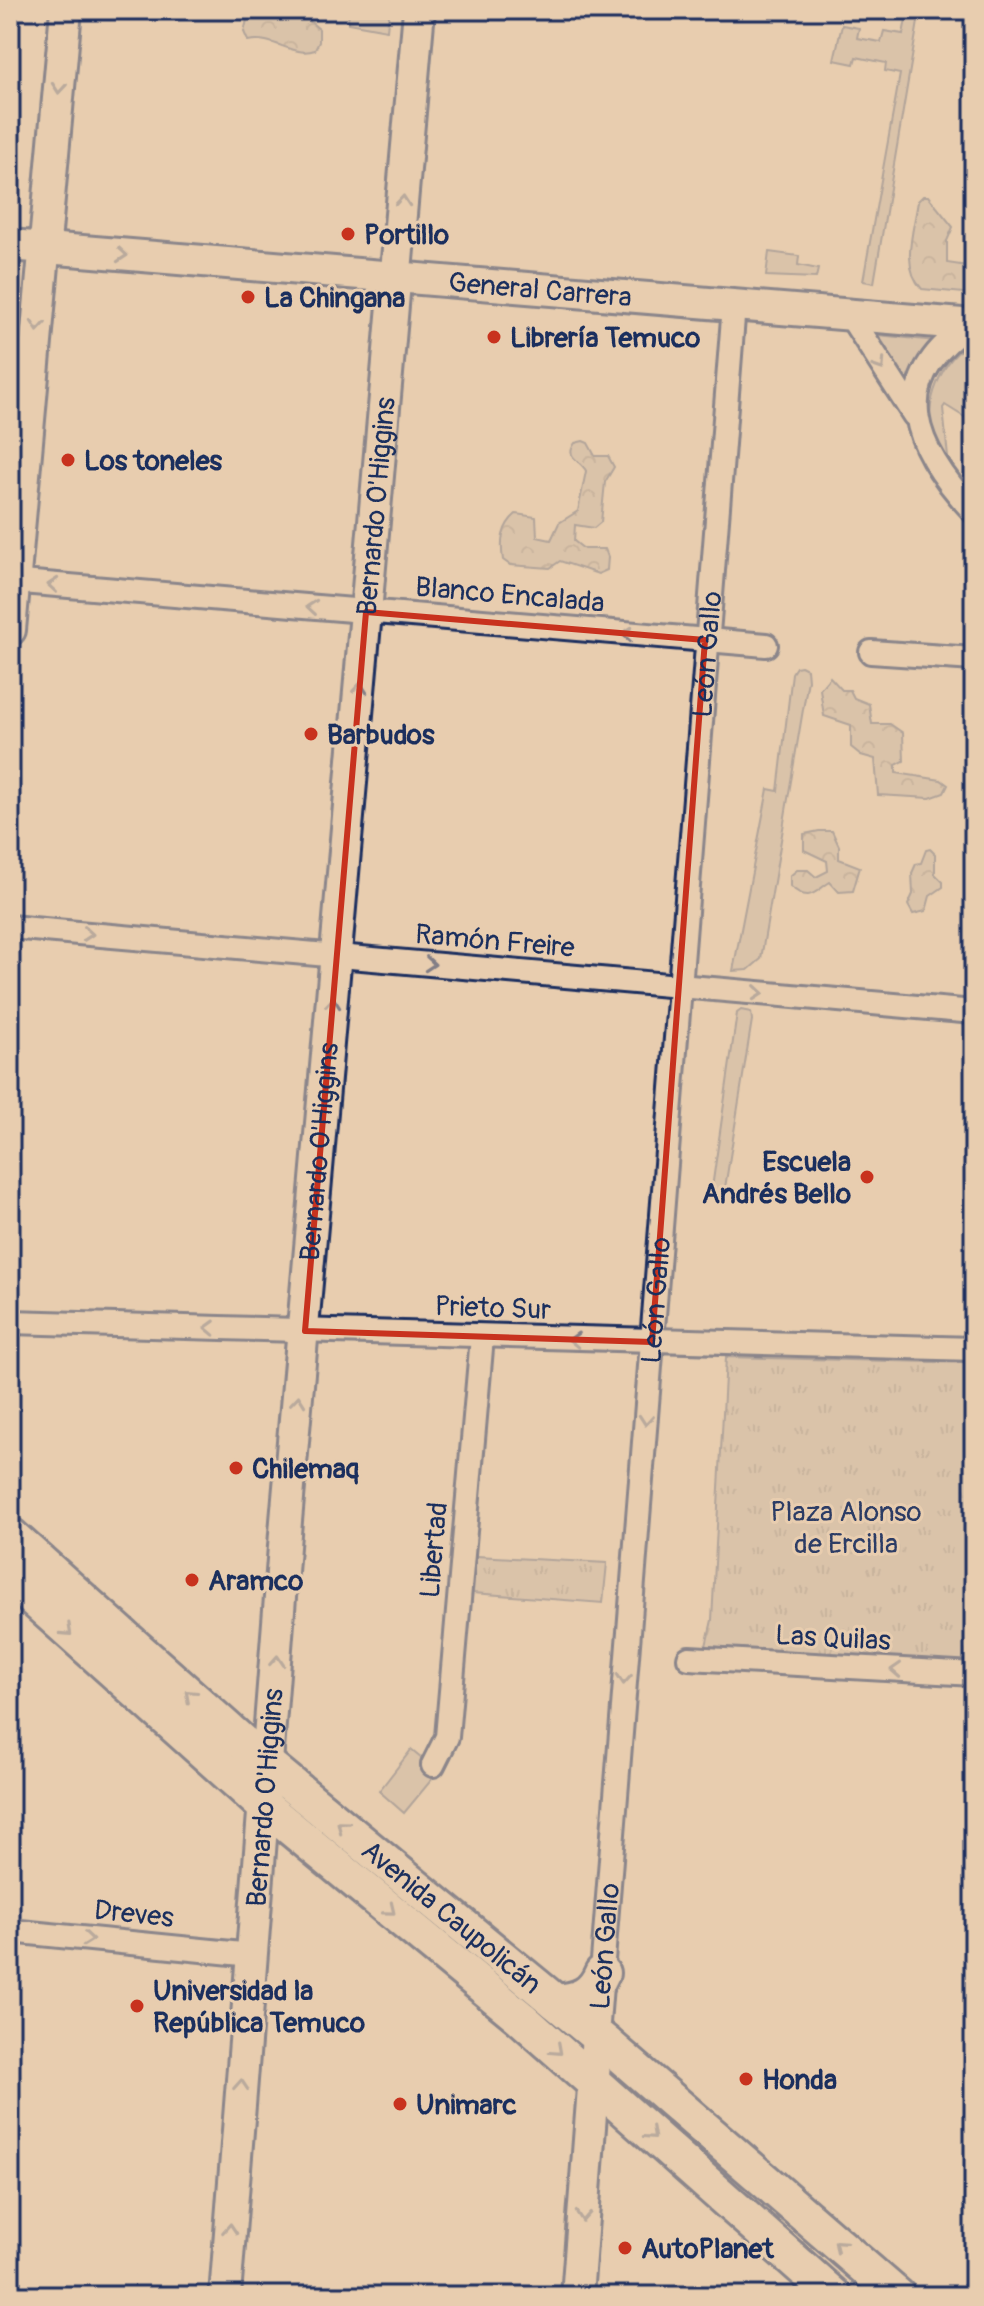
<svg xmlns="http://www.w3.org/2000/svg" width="984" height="2306" font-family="Pangolin,sans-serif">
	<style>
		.grass { fill: #cab6a3; stroke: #727280; stroke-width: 2 }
		.forest { fill: url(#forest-crowns); stroke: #727280; stroke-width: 2 }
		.park { fill: url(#park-tufts); stroke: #727280; stroke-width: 2 }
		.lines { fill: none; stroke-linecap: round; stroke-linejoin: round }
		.street-casing { stroke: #1b2f5e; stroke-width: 28 }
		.secondary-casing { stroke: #1b2f5e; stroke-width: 36 }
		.primary-casing { stroke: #1b2f5e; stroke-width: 40 }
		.street { stroke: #e8cdaf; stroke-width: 22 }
		.secondary { stroke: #e8cdaf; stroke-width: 30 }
		.primary { stroke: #e8cdaf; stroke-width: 34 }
		.oneway { stroke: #827e86 }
		.marked { fill: none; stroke: #c8321e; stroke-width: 6; stroke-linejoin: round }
		.poi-dot { fill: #c8321e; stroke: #e8cdaf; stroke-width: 3 }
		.labels { text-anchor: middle; stroke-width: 6; stroke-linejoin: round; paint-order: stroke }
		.poi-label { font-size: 28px; font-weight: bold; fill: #1b2f5e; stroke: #e8cdaf; text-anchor: start }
		.street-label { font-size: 28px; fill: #1b2f5e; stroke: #e8cdaf }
		.park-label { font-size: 28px; fill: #2c3c65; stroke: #e8cdaf }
	</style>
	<defs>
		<pattern id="forest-crowns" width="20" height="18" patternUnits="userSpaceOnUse" patternTransform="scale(2)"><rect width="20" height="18" fill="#cab6a3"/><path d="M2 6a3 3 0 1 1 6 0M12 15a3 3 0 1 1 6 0" fill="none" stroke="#a39488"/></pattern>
		<pattern id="park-tufts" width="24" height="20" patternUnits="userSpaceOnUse" patternTransform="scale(2)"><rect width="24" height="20" fill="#cab6a3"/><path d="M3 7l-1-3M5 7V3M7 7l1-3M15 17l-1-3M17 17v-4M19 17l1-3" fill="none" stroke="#a39488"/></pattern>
	</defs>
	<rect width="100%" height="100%" fill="#e8cdaf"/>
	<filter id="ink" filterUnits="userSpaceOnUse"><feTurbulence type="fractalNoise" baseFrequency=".0125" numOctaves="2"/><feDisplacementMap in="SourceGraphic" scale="16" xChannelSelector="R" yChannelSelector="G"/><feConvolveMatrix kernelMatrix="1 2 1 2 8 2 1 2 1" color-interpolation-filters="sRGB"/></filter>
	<g filter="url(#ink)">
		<g class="grass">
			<polygon points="349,10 389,10 387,30 348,23"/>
			<polygon points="908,10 920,10 874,283 863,281 900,74 885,71 886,63 856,57 854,64 834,60 842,25 859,28 857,38 881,42 884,31 903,34"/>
			<polygon points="769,252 799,256 798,265 818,269 816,278 766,276"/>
			<polygon points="868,334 936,341 907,396"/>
			<path d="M974 341V404L966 418 945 405 943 408 949 467C945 459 936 449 934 440 922 403 941 358 974 341Z"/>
			<polygon points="801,666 807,669 808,680 761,959 748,970 733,971 768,789 778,791 792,673 796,667"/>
			<polygon points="741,1010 751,1012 752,1020 725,1188 720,1192 712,1188 737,1013"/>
			<polygon points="411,1750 438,1772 404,1813 379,1791"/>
		</g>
		<g class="forest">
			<path d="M248 16 307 19 319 29V42L315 50C292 58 274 35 248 41L244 32Z"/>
			<path d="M923 196H928L953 227 947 241V263L967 266 974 272V294L922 289C900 266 914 230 918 201Z"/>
			<path d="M583 441 588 443 595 456H608L614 467 605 482 601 522 594 528 575 525 574 541 584 549H605L608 557 607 570 598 574 560 561 550 568 510 565 503 560C500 541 502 526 516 514L536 517 537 537 551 540 559 523 578 511 586 471C581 460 564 458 575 443Z"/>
			<polygon points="830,677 842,690 850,690 854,698 869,704 872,724 890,724 903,733 904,761 896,765 896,773 941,780 948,785 944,793 930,798 878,795 875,759 861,755 851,747 851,725 824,716 820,689"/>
			<path d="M819 831H832L839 846V859L860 867 853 891 839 892 830 882C815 891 810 904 790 886V876L797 870H808L816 877 828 871 827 861 804 850V834Z"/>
			<polygon points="930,849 935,854 935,874 943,882 943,887 930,896 926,911 913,914 908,905 913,894 912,873 916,864 921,863 926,850"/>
		</g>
		<g class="park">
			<polygon points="726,1357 974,1363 974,1665 706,1646 712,1620"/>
			<polygon points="476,1556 607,1563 603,1603 473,1593"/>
		</g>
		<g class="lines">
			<defs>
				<g id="street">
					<polyline points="849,314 914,415"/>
					<path d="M971 324C883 382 915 449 974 512"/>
					<polyline points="10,581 766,645"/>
					<polyline points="871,652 974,659"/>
					<polyline points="10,927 974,1012"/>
					<polyline points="10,1322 974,1349"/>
					<polyline points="689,1658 974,1674"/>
					<polyline points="433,1765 447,1737 482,1337"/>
					<polyline points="10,1931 252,1955"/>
					<path id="s1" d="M597 2036 734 305"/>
				</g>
				<g id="secondary">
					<path id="s2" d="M10 245 974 325"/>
					<polyline points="10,630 66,10"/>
					<path id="s3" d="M225 2296 286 1521 419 10"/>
					<polyline points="577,2296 597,2036"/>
				</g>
				<g id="primary">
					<path id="s4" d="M10 1535 269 1766 608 2045 898 2296"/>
					<polyline points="10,1578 265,1807 521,2018 834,2296"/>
					<path d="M556 2002C579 2000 593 1995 602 1973"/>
				</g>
			</defs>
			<use href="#street" class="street-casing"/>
			<use href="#secondary" class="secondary-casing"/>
			<use href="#primary" class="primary-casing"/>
			<use href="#street" class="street"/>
			<use href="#secondary" class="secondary"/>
			<use href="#primary" class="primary"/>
		</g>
		<defs><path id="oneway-chevron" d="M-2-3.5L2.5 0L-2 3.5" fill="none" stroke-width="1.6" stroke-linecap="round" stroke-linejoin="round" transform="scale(2)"/></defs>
		<g class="oneway">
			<use href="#oneway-chevron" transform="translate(59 88) rotate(95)"/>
			<use href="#oneway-chevron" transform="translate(403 201) rotate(-85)"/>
			<use href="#oneway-chevron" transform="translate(122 255) rotate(5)"/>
			<use href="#oneway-chevron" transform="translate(38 326) rotate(95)"/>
			<use href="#oneway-chevron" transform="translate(880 365) rotate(57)"/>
			<use href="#oneway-chevron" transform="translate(53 585) rotate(-175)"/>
			<use href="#oneway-chevron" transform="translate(312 607) rotate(-175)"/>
			<use href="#oneway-chevron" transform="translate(627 634) rotate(-175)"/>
			<use href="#oneway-chevron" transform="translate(360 688) rotate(-85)"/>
			<use href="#oneway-chevron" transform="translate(88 934) rotate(5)"/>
			<use href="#oneway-chevron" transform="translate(430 964) rotate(5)"/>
			<use href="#oneway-chevron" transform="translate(758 993) rotate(5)"/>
			<use href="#oneway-chevron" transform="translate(333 1003) rotate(-85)"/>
			<use href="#oneway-chevron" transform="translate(210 1328) rotate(-178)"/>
			<use href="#oneway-chevron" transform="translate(574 1340) rotate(-178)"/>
			<use href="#oneway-chevron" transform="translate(298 1401) rotate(-84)"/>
			<use href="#oneway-chevron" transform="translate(646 1420) rotate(95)"/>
			<use href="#oneway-chevron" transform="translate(67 1631) rotate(43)"/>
			<use href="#oneway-chevron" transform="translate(277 1661) rotate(-86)"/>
			<use href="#oneway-chevron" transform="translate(896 1670) rotate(-177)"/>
			<use href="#oneway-chevron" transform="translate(624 1679) rotate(94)"/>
			<use href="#oneway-chevron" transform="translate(190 1695) rotate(-138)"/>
			<use href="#oneway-chevron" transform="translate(342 1826) rotate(-141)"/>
			<use href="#oneway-chevron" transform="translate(390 1910) rotate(39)"/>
			<use href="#oneway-chevron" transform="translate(88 1939) rotate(6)"/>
			<use href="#oneway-chevron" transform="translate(557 2050) rotate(42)"/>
			<use href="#oneway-chevron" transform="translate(241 2085) rotate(-86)"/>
			<use href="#oneway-chevron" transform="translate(651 2134) rotate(42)"/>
			<use href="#oneway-chevron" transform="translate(583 2216) rotate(94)"/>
			<use href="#oneway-chevron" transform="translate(230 2229) rotate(-86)"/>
			<use href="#oneway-chevron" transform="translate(839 2245) rotate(-139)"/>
		</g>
	</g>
	<path d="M0 0H984V2306H0ZM366 612 705 640 652 1342 305 1331Z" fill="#e8cdaf" fill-opacity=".55" fill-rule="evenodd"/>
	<path class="marked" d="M366 612 705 640 652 1342 305 1331Z"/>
	<g class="poi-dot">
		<circle cx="348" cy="234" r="8"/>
		<circle cx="248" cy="297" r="8"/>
		<circle cx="494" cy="337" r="8"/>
		<circle cx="68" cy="460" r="8"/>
		<circle cx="311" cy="734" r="8"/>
		<circle cx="867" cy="1177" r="8"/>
		<circle cx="236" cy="1468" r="8"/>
		<circle cx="192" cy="1580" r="8"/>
		<circle cx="137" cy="2006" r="8"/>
		<circle cx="746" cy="2079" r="8"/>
		<circle cx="400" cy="2104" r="8"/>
		<circle cx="625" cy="2248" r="8"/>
	</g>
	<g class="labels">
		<g class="poi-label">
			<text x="364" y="244">Portillo</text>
			<text x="264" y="307">La Chingana</text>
			<text x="510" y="347">Librería Temuco</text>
			<text x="84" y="470">Los toneles</text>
			<text x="327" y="744">Barbudos</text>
			<text x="851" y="1171" text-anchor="end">Escuela<tspan x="851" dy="32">Andrés Bello</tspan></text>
			<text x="252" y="1478">Chilemaq</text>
			<text x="208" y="1590">Aramco</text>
			<text x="153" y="2000">Universidad la<tspan x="153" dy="32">República Temuco</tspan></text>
			<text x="762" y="2089">Honda</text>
			<text x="416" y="2114">Unimarc</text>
			<text x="641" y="2258">AutoPlanet</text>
		</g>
		<g class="street-label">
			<text dy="10" stroke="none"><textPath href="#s2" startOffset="532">General Carrera</textPath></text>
			<text dy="10" stroke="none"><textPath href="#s3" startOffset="1796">Bernardo O'Higgins</textPath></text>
			<text transform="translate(510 594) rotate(5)" y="10">Blanco Encalada</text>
			<text dy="10" stroke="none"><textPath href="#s1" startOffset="1386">León Gallo</textPath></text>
			<text transform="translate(495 940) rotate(5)" y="10">Ramón Freire</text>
			<text dy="10" stroke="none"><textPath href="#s3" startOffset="1148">Bernardo O'Higgins</textPath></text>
			<text dy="10" stroke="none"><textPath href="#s1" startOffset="738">León Gallo</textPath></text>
			<text transform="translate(493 1307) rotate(2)" y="10">Prieto Sur</text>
			<text transform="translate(433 1550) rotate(-85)" y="10">Libertad</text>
			<text transform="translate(833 1637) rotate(3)" y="10">Las Quilas</text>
			<text dy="10" stroke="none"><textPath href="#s3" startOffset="500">Bernardo O'Higgins</textPath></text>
			<text transform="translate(134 1913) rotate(6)" y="10">Dreves</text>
			<text dy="10" stroke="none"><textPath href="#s4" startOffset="584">Avenida Caupolicán</textPath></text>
			<text dy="10" stroke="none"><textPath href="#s1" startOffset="90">León Gallo</textPath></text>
		</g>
		<g class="park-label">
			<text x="846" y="1521">Plaza Alonso<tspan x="846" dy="32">de Ercilla</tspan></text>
		</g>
	</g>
	<rect width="984" height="2306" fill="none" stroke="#e8cdaf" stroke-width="40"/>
	<rect x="20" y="20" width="944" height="2266" fill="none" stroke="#1b2f5e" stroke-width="3" filter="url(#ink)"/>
</svg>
